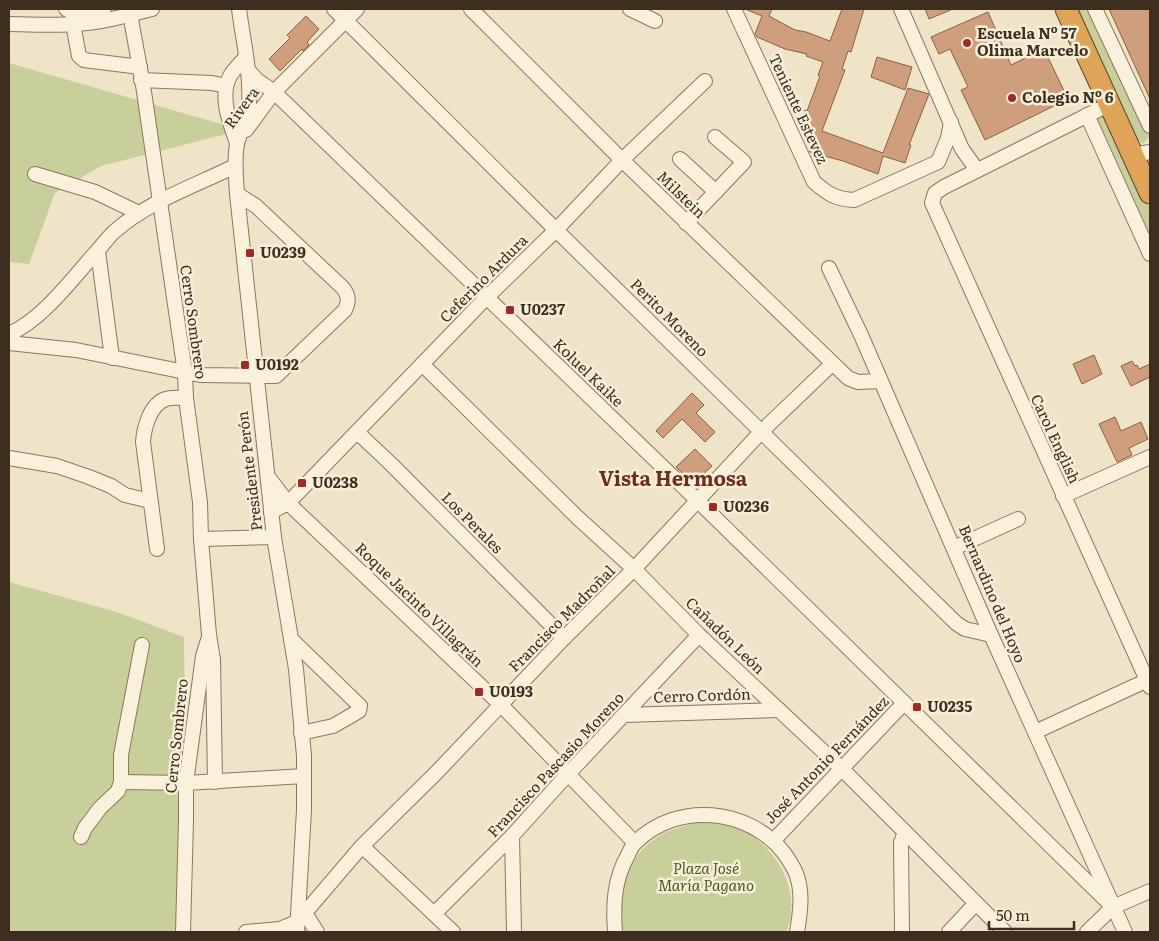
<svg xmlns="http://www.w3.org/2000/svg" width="1159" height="941" font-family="Literata,serif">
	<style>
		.green { fill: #c9cf9b }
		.building { fill: #cf9f7d; stroke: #8d5f41 }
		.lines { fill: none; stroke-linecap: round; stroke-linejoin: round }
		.minor-casing { stroke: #8d765c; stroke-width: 16 }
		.highway-casing { stroke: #5b4430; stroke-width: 23 }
		.minor { stroke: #faf1dc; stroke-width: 14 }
		.highway { stroke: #e0a458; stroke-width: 21 }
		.poi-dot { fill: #9e2a2b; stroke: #f7eed8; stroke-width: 2 }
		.labels { text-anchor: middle; stroke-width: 5; stroke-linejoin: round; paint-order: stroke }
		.poi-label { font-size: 15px; font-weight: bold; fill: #3d2e20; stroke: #f7eed8; text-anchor: start }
		.street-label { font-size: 15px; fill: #3d2e20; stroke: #f7eed8 }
		.park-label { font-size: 15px; font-style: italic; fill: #4d5a26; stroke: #f7eed8 }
		.district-label { font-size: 20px; font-weight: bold; fill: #6b2e1e; stroke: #f7eed8 }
	</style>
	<rect width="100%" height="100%" fill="#f0e4c8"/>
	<g class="green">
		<polygon points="1078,9 1092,9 1147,128 1150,136 1143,144 1137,139"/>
		<polygon points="9,63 242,130 101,166 55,193 29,264 9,262"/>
		<polygon points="1102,114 1107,114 1150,208 1150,239 1097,121 1098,116"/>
		<polygon points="9,582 117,612 184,637 186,783 183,932 9,932"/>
		<path d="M700 822C707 823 715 823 723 824 763 831 795 873 791 913 791 920 788 926 787 932H624C612 900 627 857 656 838 669 829 684 826 700 822Z"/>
	</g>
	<g class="building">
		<polygon points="745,9 772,9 769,16 795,30 806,32 830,41 842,9 864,9 851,52 848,51 842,69 845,70 822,131 883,153 908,88 929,94 909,145 911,145 905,163 883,156 878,174 843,161 810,152 809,150 815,131 799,126 805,110 807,111 820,76 818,75 823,62 806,56 807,54 785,49 757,37 755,34 762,16"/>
		<polygon points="925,9 953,9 929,19"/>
		<polygon points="1109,9 1150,9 1150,99"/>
		<polygon points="988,12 1011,65 1044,49 1068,99 985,140 961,90 968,87 950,49 939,54 931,37"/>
		<polygon points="306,16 319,29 307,42 309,45 303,51 302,49 280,71 269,59 290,38 287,35"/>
		<polygon points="877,57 912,67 905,90 871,77"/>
		<polygon points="1094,355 1102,374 1082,384 1073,364"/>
		<polygon points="1132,361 1135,366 1137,365 1139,369 1150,364 1150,377 1131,386 1121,366"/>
		<polygon points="692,393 704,405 696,413 715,432 705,442 682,419 663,438 656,431"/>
		<polygon points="1115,417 1121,431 1141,422 1148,439 1129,448 1132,455 1117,462 1099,424"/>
		<polygon points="695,449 712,466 699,478 688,479 676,467"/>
	</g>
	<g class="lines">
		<defs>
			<g id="minor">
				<polyline points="66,9 73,13 104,9"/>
				<polyline points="127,9 130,14 143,85 185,373 186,398 200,502 201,539 209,635 213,659 215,782"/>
				<path d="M239 9C243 40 251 73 249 104 249 119 240 130 237 144 234 160 236 177 237 194L274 537 296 669 304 756V810L297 932"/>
				<polyline points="334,9 556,230 956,623 965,629 991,635"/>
				<polyline points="471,9 622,160 848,378 858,382 880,381"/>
				<polyline points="630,9 655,21"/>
				<path d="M734 9 814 182C828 194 835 199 854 200L938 162 948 138 951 122"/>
				<polyline points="901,9 962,149 977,170"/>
				<polyline points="1095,9 1150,126"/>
				<path d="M9 24C35 25 61 26 87 23 109 21 131 14 152 9"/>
				<polyline points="73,24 79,56 84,60 140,67"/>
				<polyline points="248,70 257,80 274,92 698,501 1113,907"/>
				<polyline points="141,80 212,83 226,86"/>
				<polyline points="1110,104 944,187 935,193 932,203 1150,687"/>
				<polyline points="1087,115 1150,254"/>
				<polyline points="246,130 274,92 357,9"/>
				<path d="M237 143C230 124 219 96 230 76 234 69 241 63 246 57"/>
				<polyline points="1133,155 1150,152"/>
				<polyline points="680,159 716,192"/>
				<polyline points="35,174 95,192 139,213"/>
				<polyline points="686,223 744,162 715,137"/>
				<polyline points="98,251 112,358"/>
				<polyline points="829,268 861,335 991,635 1125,932"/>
				<path d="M9 334C42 320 73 278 97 251 103 245 108 237 115 231 149 201 195 186 235 166"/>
				<path d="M9 343 76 350 200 375 276 376 345 310C349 301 349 296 343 288L256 206 237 194"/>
				<polyline points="422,364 578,518 634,569 699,635 842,769 1005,932"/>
				<polyline points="357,432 391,464 564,638"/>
				<polyline points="9,458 57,466 89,477 111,486 125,495 150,501"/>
				<polyline points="269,478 288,503 501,705 635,843"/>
				<polyline points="1063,496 1150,457"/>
				<polyline points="271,512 288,503 486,298 556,230 622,160 705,81"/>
				<polyline points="201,539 274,537"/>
				<polyline points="954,548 1018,519"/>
				<path d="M157 549 143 442C144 428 150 404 166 399 171 397 179 398 186 398"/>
				<polyline points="291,639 360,706 359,711 333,726 301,733"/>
				<polyline points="625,715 779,710"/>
				<polyline points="1035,732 1150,679"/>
				<polyline points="121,782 186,783 304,776"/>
				<polyline points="512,836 514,932"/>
				<polyline points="81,837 85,828 100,808 118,791 121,782 121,755 142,645"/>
				<polyline points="774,840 904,703"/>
				<polyline points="362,846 453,932"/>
				<polyline points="305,913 317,932"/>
				<polyline points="434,914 512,836 568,774 699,635"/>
				<polyline points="183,932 186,821 186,783 203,656 208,640"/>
				<polyline points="246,932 280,929 297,922 362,846 437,772 564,638 634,569 761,432 832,364"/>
				<path d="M615 932C613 905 614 879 628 855 630 851 632 845 636 842 677 801 749 808 784 853 789 860 794 867 797 876 803 894 800 914 797 932"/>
				<polyline points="902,932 901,843 905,832"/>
				<polyline points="949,932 976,903"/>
				<polyline points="1087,932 1113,907 1150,891"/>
			</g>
			<polyline id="highway" points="1066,9 1150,193"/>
		</defs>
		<use href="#minor" class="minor-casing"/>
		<use href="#highway" class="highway-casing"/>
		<use href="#minor" class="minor"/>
		<use href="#highway" class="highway"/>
	</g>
	<g class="poi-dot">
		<circle cx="967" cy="43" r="5"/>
		<circle cx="1012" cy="98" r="5"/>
		<rect x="245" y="248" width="10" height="10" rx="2.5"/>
		<rect x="505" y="305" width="10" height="10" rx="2.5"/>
		<rect x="240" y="360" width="10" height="10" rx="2.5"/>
		<rect x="297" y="478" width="10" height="10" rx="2.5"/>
		<rect x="708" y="502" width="10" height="10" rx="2.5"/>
		<rect x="474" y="687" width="10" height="10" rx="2.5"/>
		<rect x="912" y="702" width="10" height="10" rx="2.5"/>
	</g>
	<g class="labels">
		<g class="poi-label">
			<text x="977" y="39">Escuela Nº 57<tspan x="977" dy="17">Olima Marcelo</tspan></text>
			<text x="1022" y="103">Colegio Nº 6</text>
			<text x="260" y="258">U0239</text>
			<text x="520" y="315">U0237</text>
			<text x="255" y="370">U0192</text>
			<text x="312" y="488">U0238</text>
			<text x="723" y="512">U0236</text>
			<text x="489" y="697">U0193</text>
			<text x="927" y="712">U0235</text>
		</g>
		<g class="street-label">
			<text transform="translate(242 108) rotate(-54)" y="5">Rivera</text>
			<text transform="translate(798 109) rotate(65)" y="5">Teniente Estevez</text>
			<text transform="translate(681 195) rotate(44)" y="5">Milstein</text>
			<text transform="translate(484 279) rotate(-45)" y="5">Ceferino Ardura</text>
			<text transform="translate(669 318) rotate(45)" y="5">Perito Moreno</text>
			<text transform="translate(193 322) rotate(82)" y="5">Cerro Sombrero</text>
			<text transform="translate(588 373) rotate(44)" y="5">Koluel Kaike</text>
			<text transform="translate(1055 439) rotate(65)" y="5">Carol English</text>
			<text transform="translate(250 471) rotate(-97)" y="5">Presidente Perón</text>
			<text transform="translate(472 523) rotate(45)" y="5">Los Perales</text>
			<text transform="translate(992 594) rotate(67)" y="5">Bernardino del Hoyo</text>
			<text transform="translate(419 605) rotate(44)" y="5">Roque Jacinto Villagrán</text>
			<text transform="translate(562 619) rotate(-45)" y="5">Francisco Madroñal</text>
			<text transform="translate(725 636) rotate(44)" y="5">Cañadón León</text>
			<text transform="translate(702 696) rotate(-2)" y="5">Cerro Cordón</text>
			<text transform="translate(177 736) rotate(-84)" y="5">Cerro Sombrero</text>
			<text transform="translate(827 760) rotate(-46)" y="5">José Antonio Fernández</text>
			<text transform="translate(556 765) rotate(-47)" y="5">Francisco Pascasio Moreno</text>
		</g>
		<g class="park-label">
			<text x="706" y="874">Plaza José<tspan x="706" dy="17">María Pagano</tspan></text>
		</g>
		<g class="district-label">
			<text x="673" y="486">Vista Hermosa</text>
		</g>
	</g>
	<rect width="1159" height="941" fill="none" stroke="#3d2e20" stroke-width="20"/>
	<path d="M989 921v8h85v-8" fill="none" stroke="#3d2e20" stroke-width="2.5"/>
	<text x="996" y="921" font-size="15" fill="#3d2e20" stroke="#f7eed8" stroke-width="4" paint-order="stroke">50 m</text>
</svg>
